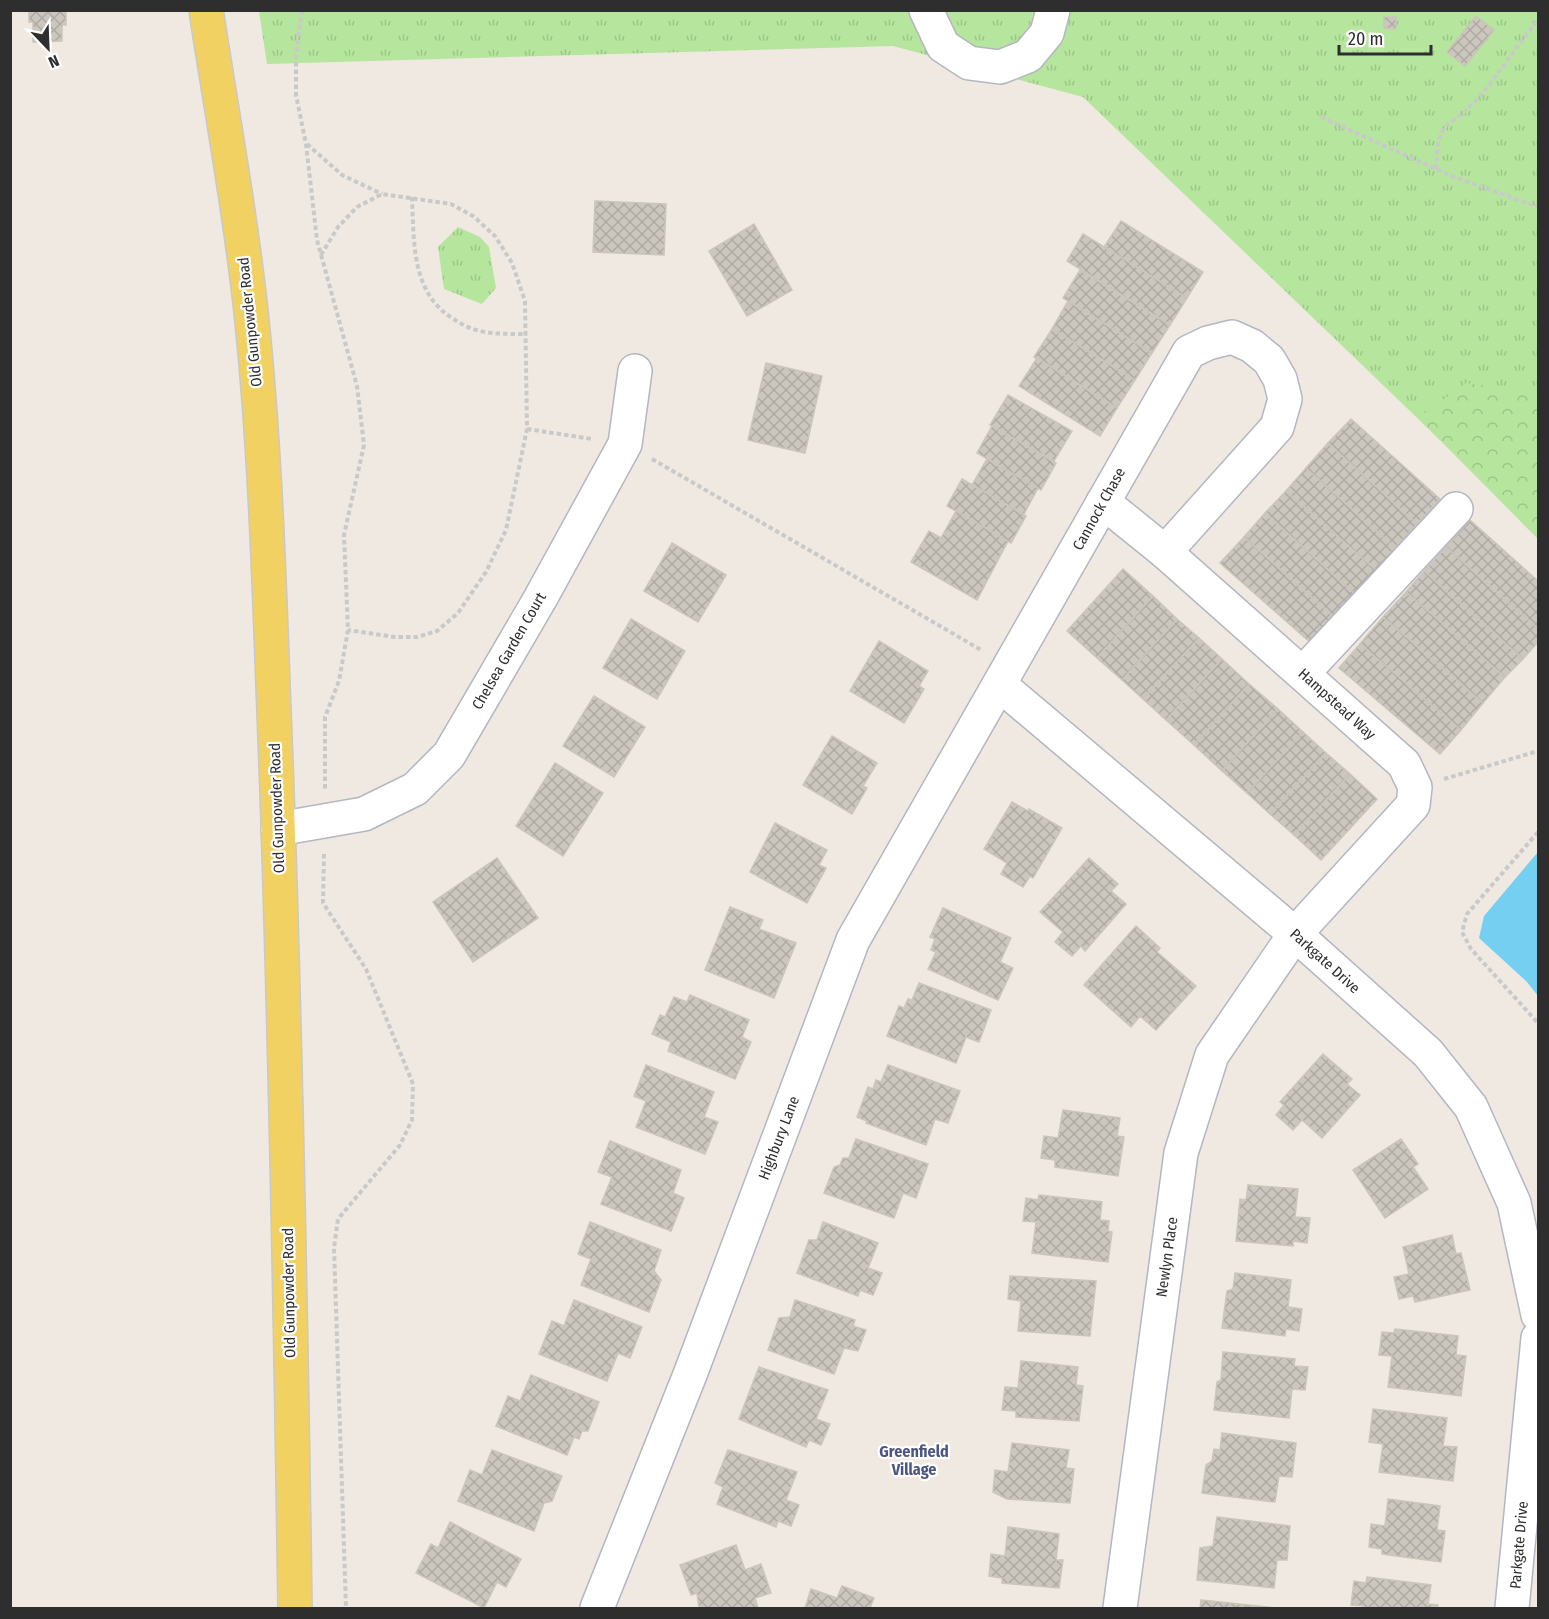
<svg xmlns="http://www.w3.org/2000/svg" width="1549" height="1619" font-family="'Fira Sans Condensed',sans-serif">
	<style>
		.grass { fill: url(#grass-tufts) }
		.forest { fill: url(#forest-crowns) }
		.water { fill: #75cff0 }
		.building { fill: url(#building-cross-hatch); stroke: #cbc5ba; stroke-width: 1.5 }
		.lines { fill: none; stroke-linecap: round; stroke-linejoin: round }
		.minor-casing { stroke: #b4b7c1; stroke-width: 36 }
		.major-casing { stroke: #c9c9c9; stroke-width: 36 }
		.path { stroke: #c9c9c9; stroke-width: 4; stroke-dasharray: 4.5 3; stroke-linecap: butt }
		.minor { stroke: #fff; stroke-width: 33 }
		.major { stroke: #f2d163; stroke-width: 33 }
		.labels { text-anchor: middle; stroke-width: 4.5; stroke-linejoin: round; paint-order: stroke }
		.street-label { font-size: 15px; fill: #2e2e2e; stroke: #fff }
		.neighbourhood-label { font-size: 16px; font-weight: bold; fill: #4d5680; stroke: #fff }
	</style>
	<defs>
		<pattern id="grass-tufts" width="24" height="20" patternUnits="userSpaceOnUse" patternTransform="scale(1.5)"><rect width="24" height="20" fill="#b6e59e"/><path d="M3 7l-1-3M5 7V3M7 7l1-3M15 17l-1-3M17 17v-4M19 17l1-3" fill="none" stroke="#9dc588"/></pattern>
		<pattern id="forest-crowns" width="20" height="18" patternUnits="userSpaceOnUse" patternTransform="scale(1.5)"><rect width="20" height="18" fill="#b6e59e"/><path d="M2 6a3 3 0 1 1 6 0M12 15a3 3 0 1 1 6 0" fill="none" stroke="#9dc588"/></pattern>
		<pattern id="building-cross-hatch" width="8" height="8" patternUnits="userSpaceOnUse" patternTransform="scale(1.5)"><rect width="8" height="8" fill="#cbc7bf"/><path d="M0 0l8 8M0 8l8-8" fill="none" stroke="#afaba4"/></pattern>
	</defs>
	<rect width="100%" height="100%" fill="#efe9e1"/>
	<g class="grass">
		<polygon points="259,11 1538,11 1538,534 1083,97 893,46 267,64"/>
		<polygon points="458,227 480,237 489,247 496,288 482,304 444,289 438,247"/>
	</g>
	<polygon class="forest" points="1466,383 1538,393 1538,539 1418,418"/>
	<polygon class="water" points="1538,852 1538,996 1527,982 1479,938 1484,916"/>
	<g class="building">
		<polygon points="29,10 66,10 66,25 62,25 62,41 33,42 33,22 29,22"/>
		<polygon points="1476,16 1494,30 1465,66 1447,52"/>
		<polygon points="1384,17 1396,17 1396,29 1384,28"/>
		<polygon points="595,201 666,204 664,255 593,252"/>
		<polygon points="1121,221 1203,272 1187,298 1104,247"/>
		<polygon points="754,224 792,290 747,316 709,251"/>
		<polygon points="1083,234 1187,298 1170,325 1067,261"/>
		<polygon points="1080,270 1170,325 1152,353 1063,298"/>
		<polygon points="1068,301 1152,353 1135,380 1052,329"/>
		<polygon points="1052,329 1135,380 1117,408 1034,357"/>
		<polygon points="1037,358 1117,408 1100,436 1019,386"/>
		<polygon points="766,363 822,376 805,453 748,440"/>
		<polygon points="1008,395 1072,431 1054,461 990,425"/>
		<polygon points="1351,419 1440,499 1417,524 1328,443"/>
		<polygon points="992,426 1056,463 1041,490 977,453"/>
		<polygon points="1328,443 1417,524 1395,548 1306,468"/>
		<polygon points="987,459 1038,488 1024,514 972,485"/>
		<polygon points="1306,468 1395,548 1377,571 1286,491"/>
		<polygon points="962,479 1026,516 1011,543 947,506"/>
		<polygon points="1286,491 1377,571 1356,595 1265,513"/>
		<polygon points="956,511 1008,541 977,600 911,562 929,531 941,538"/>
		<polygon points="1265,513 1356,595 1335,618 1244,537"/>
		<polygon points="1470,520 1538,581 1538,629 1446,547"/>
		<polygon points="1244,537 1335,618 1312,644 1220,563"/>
		<polygon points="672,543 726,575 698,622 644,591"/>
		<polygon points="1446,547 1538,629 1538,642 1523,659 1424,571"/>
		<polygon points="1123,569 1153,596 1097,658 1067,631"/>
		<polygon points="1424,571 1523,659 1505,677 1406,592"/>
		<polygon points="1406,592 1505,677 1483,703 1383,617"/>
		<polygon points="1153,596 1177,619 1122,680 1097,658"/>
		<polygon points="1383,617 1483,703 1461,730 1360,644"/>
		<polygon points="631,619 685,651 657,699 603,668"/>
		<polygon points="1177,619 1199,638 1143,699 1122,680"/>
		<polygon points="1199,638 1222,659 1166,720 1143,699"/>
		<polygon points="879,641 928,671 919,686 924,689 904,723 850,691"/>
		<polygon points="1360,644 1461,730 1440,754 1339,668"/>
		<polygon points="1222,659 1249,684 1194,745 1166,720"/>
		<polygon points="1249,684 1278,709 1222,771 1194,745"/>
		<polygon points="594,696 645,727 614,777 563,746"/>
		<polygon points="1278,709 1303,732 1247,793 1222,771"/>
		<polygon points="1303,732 1326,753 1270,814 1247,793"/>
		<polygon points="832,736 877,763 863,786 867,788 852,814 803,785"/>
		<polygon points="1326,753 1350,774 1294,835 1270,814"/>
		<polygon points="555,763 603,793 563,856 516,826"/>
		<polygon points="1350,774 1377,799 1321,860 1294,835"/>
		<polygon points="1012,802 1028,811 1029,809 1062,828 1033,878 1030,876 1023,887 1001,874 1007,863 984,849"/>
		<polygon points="775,823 827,850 819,865 826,868 807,903 750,872"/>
		<polygon points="497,858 538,918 473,962 433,902"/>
		<polygon points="1089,858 1118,884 1111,891 1126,904 1085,951 1081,946 1072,956 1055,942 1063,932 1040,912"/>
		<polygon points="730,907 763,920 759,929 796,943 774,998 705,970"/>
		<polygon points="943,908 1011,938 1000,962 1013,968 998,1000 928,969 936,952 931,950 935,939 930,937"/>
		<polygon points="1136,926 1160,948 1157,952 1196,986 1156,1030 1140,1016 1131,1027 1084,985"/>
		<polygon points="919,983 991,1010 979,1042 966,1037 956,1063 887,1036 899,1006 904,1008 908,999 912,1000"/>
		<polygon points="690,995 749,1020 742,1037 751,1042 735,1079 668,1051 671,1042 652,1034 660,1015 665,1017 674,997 687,1002"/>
		<polygon points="1323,1054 1352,1079 1347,1084 1360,1095 1322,1138 1302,1120 1293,1130 1276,1115 1284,1105 1280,1102"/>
		<polygon points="646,1065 714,1092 704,1117 718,1122 705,1154 636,1127 646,1101 634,1096"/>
		<polygon points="888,1065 960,1091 948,1123 935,1119 926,1145 866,1123 867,1121 857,1117 868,1087 873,1089 876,1080 881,1082"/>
		<polygon points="1063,1110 1120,1118 1117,1136 1124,1137 1118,1176 1055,1167 1055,1160 1041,1158 1044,1136 1058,1138"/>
		<polygon points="856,1139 928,1164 916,1198 903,1193 894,1218 824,1193 834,1167 840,1165 843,1158 849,1158"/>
		<polygon points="1401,1139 1418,1164 1413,1167 1428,1189 1385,1218 1353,1170"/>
		<polygon points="610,1141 681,1170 673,1193 684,1198 671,1231 601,1204 612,1177 598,1172"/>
		<polygon points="1248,1185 1298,1189 1295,1217 1310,1218 1307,1243 1293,1241 1293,1246 1236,1241 1240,1199 1246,1200"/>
		<polygon points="1039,1195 1102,1202 1100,1220 1109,1221 1108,1231 1112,1232 1108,1262 1032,1253 1036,1222 1023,1221 1026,1198 1038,1200"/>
		<polygon points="590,1222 661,1250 654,1271 661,1280 649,1312 581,1285 591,1259 578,1254"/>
		<polygon points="823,1222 878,1243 868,1268 882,1273 873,1295 860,1290 858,1296 797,1273 809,1240 817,1240"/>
		<polygon points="1452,1235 1456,1254 1461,1253 1470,1290 1415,1302 1413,1296 1399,1299 1394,1277 1409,1274 1403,1247"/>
		<polygon points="1235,1273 1291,1280 1288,1307 1302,1309 1299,1331 1286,1329 1285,1336 1222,1328 1227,1291 1233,1289"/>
		<polygon points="1010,1276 1096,1281 1090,1336 1018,1331 1021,1301 1008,1299"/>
		<polygon points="574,1300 642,1327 630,1358 618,1353 607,1381 539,1354 552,1321 564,1326"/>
		<polygon points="795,1300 855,1320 853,1326 866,1330 858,1351 844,1348 834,1374 768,1350 779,1318 790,1317"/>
		<polygon points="1395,1329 1458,1336 1456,1355 1466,1356 1461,1396 1388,1387 1392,1356 1379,1355 1382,1332 1394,1333"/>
		<polygon points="1223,1352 1295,1359 1294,1366 1308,1367 1305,1390 1292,1389 1289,1418 1214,1410 1217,1382 1221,1380"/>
		<polygon points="1021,1361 1078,1367 1076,1385 1083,1386 1079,1421 1016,1417 1016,1411 1002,1410 1005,1387 1018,1388"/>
		<polygon points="759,1367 828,1390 816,1419 830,1424 821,1445 809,1440 806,1447 739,1419"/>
		<polygon points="531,1375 599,1402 588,1431 582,1431 579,1439 574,1437 567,1455 496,1426 508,1396 520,1401"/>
		<polygon points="1373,1409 1447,1418 1443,1446 1457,1447 1453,1481 1379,1472 1383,1444 1369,1442"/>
		<polygon points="1222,1433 1296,1443 1292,1477 1279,1476 1275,1502 1202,1493 1206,1465 1212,1461 1214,1449 1220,1450"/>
		<polygon points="1012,1443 1069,1450 1066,1468 1074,1469 1070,1503 1007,1499 993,1492 995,1470 1008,1472"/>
		<polygon points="492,1450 562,1476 552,1501 544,1503 534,1531 458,1501 470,1470 482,1475"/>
		<polygon points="728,1450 797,1472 786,1500 799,1505 791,1526 778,1521 776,1527 717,1504 723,1487 715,1483"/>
		<polygon points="1388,1499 1440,1506 1437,1530 1445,1531 1441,1562 1382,1554 1382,1549 1369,1547 1371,1524 1385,1526"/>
		<polygon points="1217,1517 1290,1526 1287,1560 1277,1560 1274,1588 1197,1580 1200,1548 1213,1546"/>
		<polygon points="450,1522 521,1559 506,1587 497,1582 484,1608 416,1573 431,1544 438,1548"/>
		<polygon points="1008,1527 1059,1534 1056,1560 1063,1560 1059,1588 1002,1583 1002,1578 989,1576 991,1554 1005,1556"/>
		<polygon points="736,1545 745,1570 761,1564 771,1593 755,1598 758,1608 699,1608 697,1593 691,1595 680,1565"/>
		<polygon points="1367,1577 1431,1585 1428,1604 1438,1605 1437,1608 1364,1608 1364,1606 1351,1605 1354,1581 1366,1583"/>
		<polygon points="842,1586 874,1598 870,1608 805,1608 811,1589 837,1598"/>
		<polygon points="1201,1600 1277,1608 1200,1608"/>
	</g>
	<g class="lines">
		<defs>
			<g id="minor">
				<polyline points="926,10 943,46 969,63 1000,67 1028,56 1047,33 1053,10"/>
				<polyline points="1103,502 1165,552 1404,764 1415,787 1413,805 1295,934 1212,1055 1181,1153 1120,1608"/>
				<polyline points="1303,673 1456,509"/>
				<polyline points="1000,685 1295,934 1428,1053 1471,1107 1514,1203 1538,1315"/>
				<polyline points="278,829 364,814 415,789 449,755 540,599 625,444 635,371"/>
				<polyline points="597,1608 691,1372 853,940 1189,352 1208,343 1232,337 1252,346 1269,360 1280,379 1285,399 1277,427 1165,552"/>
				<polyline points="1512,1608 1538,1338"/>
			</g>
			<path id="major" d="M206 10C222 114 241 217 252 321 267 468 270 616 276 763 286 1045 291 1327 295 1608"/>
		</defs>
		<use href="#minor" class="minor-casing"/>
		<use href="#major" class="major-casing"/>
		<g class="path">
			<polyline points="302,10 296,54 296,95 306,144 317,240 357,386 364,445 344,535 348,630 339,681 325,717 325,789"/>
			<polyline points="1321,117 1449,175 1538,207"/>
			<polyline points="307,144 342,175 382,194"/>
			<polyline points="1436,169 1438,142 1444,127 1462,114 1483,93 1538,19"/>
			<path d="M412 197C414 241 411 292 452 318 462 325 473 330 485 332 499 334 513 334 527 334"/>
			<polyline points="321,255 338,227 357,207 382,194 451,204 473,216 495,236 512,263 525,301 527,429 506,530 486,572 458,613 437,631 417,637 395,637 348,630"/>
			<polyline points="527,429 592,439"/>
			<polyline points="652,459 983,651"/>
			<polyline points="1444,779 1538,751"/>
			<polyline points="1538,832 1467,914 1462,932 1471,949 1538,1023"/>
			<polyline points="324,854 323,903 366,969 413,1084 412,1120 400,1145 338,1219 334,1248 346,1608"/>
		</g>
		<use href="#minor" class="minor"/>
		<use href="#major" class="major"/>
	</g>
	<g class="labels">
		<g class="street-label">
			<text transform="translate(250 322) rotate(-96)" y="5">Old Gunpowder Road</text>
			<text transform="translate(1099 509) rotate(-61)" y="5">Cannock Chase</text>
			<text transform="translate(509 651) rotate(-60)" y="5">Chelsea Garden Court</text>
			<text transform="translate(1337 704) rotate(42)" y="5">Hampstead Way</text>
			<text transform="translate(277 808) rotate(-92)" y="5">Old Gunpowder Road</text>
			<text transform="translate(1325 961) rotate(42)" y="5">Parkgate Drive</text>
			<text transform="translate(779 1138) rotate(-69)" y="5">Highbury Lane</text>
			<text transform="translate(1167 1257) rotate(-82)" y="5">Newlyn Place</text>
			<text transform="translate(289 1293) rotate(-91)" y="5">Old Gunpowder Road</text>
			<text transform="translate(1519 1545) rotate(-85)" y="5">Parkgate Drive</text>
		</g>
		<g class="neighbourhood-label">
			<text x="914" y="1457">Greenfield<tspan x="914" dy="18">Village</tspan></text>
		</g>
	</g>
	<rect width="1549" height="1619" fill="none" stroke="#2e2e2e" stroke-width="24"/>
	<g transform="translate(48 48) rotate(157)" stroke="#ffffff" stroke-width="4.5" paint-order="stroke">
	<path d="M0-4.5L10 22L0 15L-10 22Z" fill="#2e2e2e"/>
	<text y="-9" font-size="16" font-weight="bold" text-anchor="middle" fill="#2e2e2e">N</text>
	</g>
	<path d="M1339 45v9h92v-9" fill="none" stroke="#2e2e2e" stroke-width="3"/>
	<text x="1348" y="45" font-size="18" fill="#2e2e2e" stroke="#ffffff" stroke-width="4.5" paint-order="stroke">20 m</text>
</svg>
